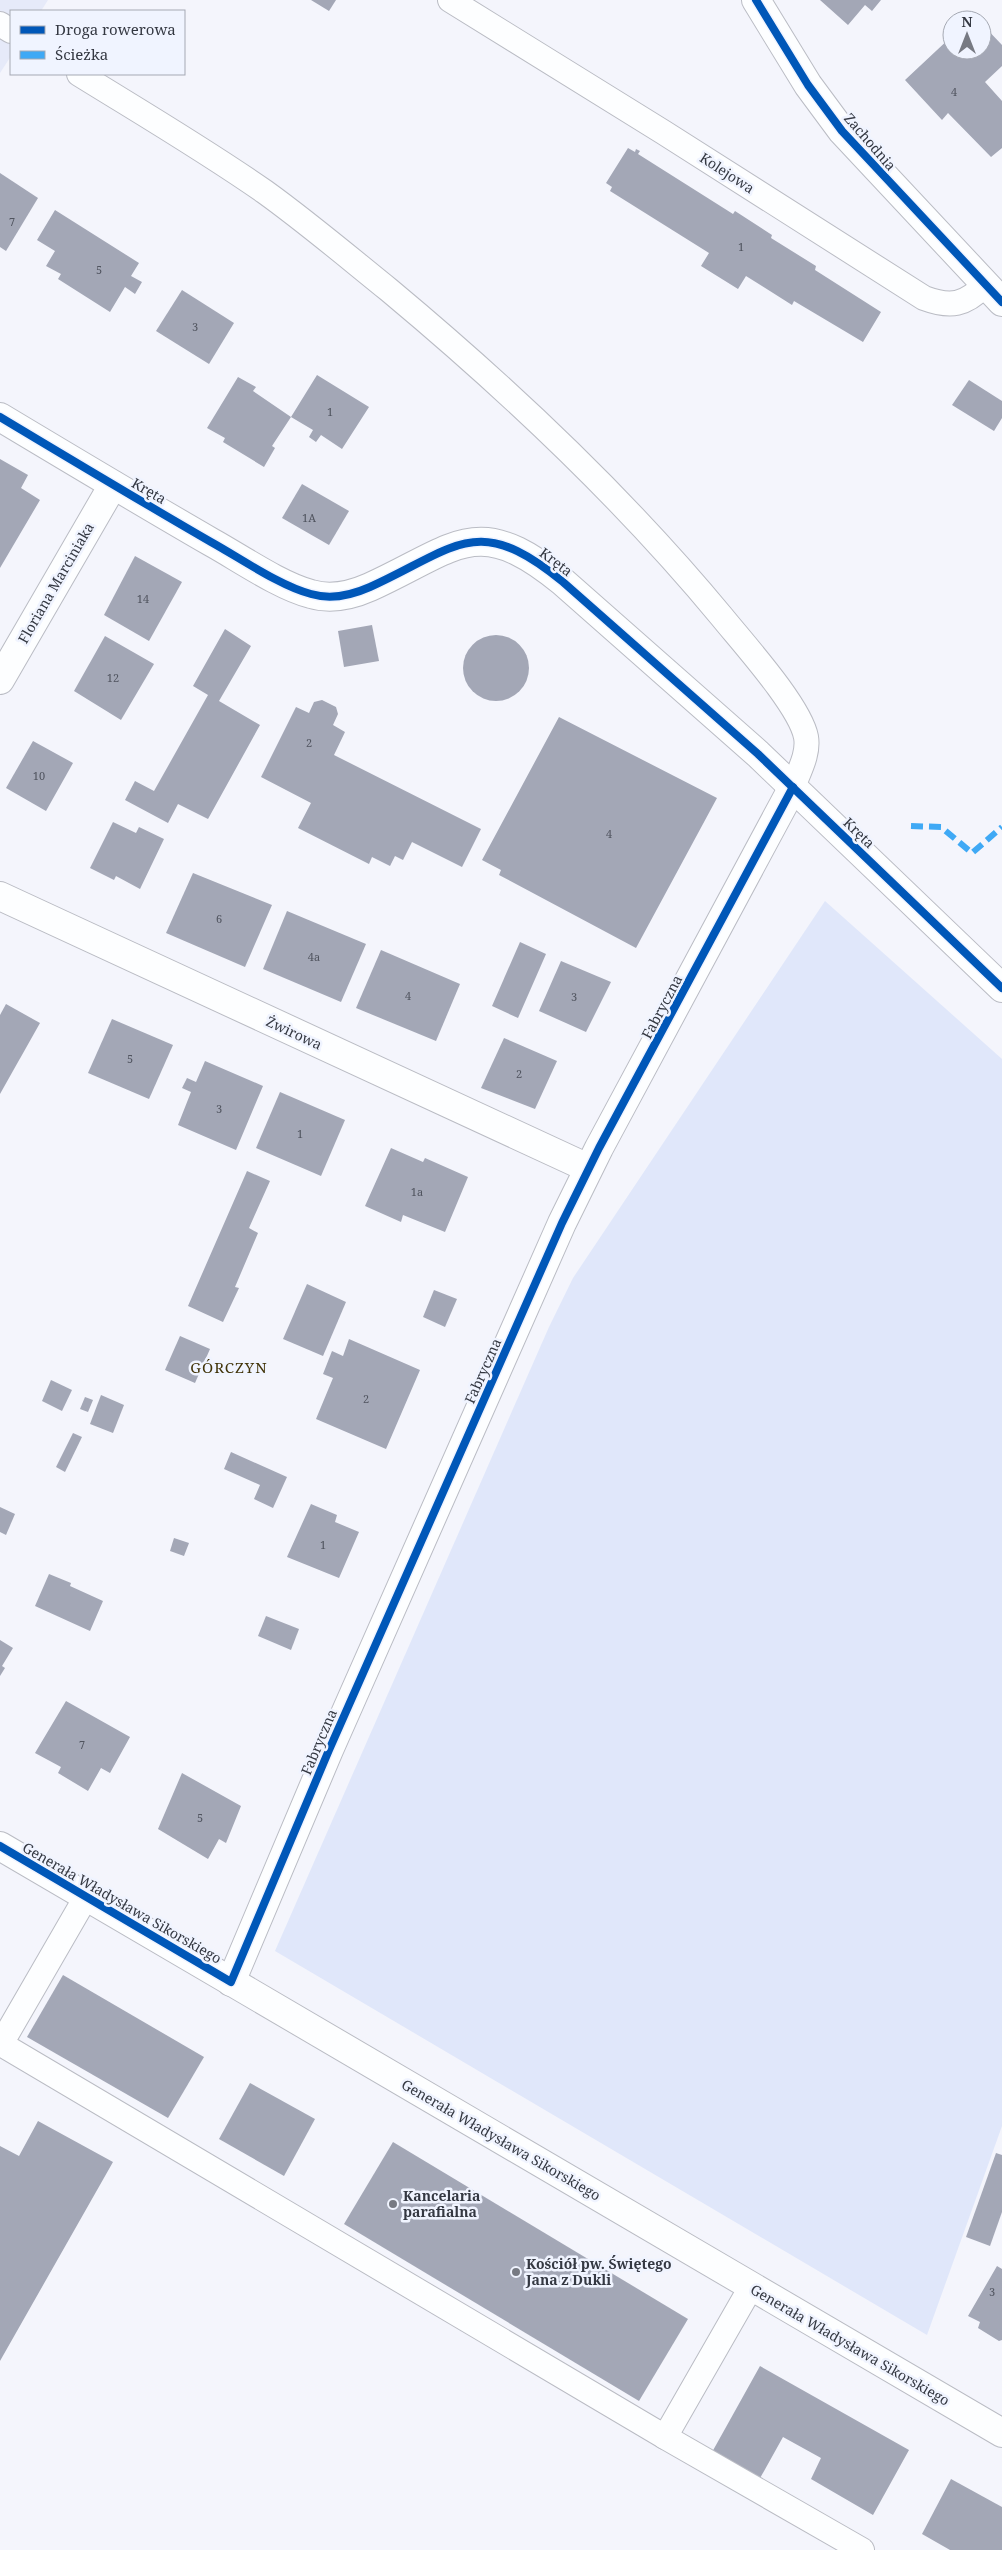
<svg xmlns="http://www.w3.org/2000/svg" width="1002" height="2550" font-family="'Noto Serif',serif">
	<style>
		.built { fill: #e6eaf9 }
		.green { fill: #e0e7fa }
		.building { fill: #a3a7b6 }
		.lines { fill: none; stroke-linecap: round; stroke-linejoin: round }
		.service-casing { stroke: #babcc4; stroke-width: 26 }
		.minor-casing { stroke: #babcc4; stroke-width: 30 }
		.tertiary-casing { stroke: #babcc4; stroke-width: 30 }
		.service { stroke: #fdfeff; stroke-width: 24 }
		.minor { stroke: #fdfeff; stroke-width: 28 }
		.tertiary { stroke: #fdfeff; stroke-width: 28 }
		.quiet { stroke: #3fa9f5; stroke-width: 6; stroke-dasharray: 12 6; stroke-linecap: butt }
		.cycleway-casing { stroke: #f0f4ff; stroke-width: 11 }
		.cycleway { stroke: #0057b8; stroke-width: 8 }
		.poi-dot { fill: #777a83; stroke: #f0f4ff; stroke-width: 2 }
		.labels { text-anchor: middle; stroke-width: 5; stroke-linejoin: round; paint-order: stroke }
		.number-label { font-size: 11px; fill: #50545f }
		.street-label { font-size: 14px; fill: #343842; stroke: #f0f4ff }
		.poi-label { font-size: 14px; font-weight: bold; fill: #343842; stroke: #f0f4ff; text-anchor: start }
		.neighbourhood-label { font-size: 15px; letter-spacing: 1px; fill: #413308; stroke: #f0f4ff }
	</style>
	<rect width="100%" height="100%" fill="#f4f5fc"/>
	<polygon class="built" points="0,0 48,0 41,11 11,11 11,56 0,73"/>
	<polygon class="green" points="825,901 1002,1059 1002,2126 927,2335 275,1951 549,1327 573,1278"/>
	<g class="building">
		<polygon points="311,0 336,0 329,11"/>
		<polygon points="820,0 881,0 872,11 865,5 848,25"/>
		<polygon points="982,24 1002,45 1002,66 985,82 1002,101 1002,148 991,157 948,113 942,120 905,80 952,36 952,50 982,50"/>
		<polygon points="628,148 635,152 636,149 640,151 638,154 733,214 735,211 772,235 771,238 816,266 815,270 881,312 863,342 794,301 792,305 746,276 738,289 701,266 709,253 610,191 612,187 606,183"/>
		<polygon points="0,173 38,198 6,251 0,247"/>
		<polygon points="55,210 139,263 131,276 142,282 135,294 125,287 110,312 58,279 61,274 46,266 55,251 37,240"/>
		<polygon points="182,290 234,323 209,364 156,331"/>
		<polygon points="317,375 369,407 342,449 321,435 316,442 309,437 313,430 291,417 272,446 275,448 264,467 223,442 225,438 207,428 238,377 256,387 253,391 291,417"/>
		<polygon points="969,380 1002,401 1002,418 994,431 952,405"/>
		<polygon points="0,459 28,475 21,488 40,500 0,568"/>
		<polygon points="302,484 349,511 329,545 282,518"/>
		<polygon points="135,556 182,582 149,641 104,615"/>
		<polygon points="372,625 379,661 344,667 338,631"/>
		<polygon points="225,629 251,646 219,701 260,725 208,819 178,804 168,823 125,800 135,781 154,791 208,695 193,686"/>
		<circle cx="496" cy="668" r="33"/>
		<polygon points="105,636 154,664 121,720 74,691"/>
		<polygon points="322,700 336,707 338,714 333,725 345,732 334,755 481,829 462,867 412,842 403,860 395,856 390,866 372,857 369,864 298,828 311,803 261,777 296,707 309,713 314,702"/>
		<polygon points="559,717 717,798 636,948 499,875 501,870 482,860"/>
		<polygon points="33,741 73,763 46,811 6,788"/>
		<polygon points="113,822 136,833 139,827 164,839 140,889 116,876 114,880 90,868"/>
		<polygon points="193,873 272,905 245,967 166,933"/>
		<polygon points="287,911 366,944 341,1002 263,969"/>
		<polygon points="520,942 546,954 518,1018 492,1006"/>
		<polygon points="381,950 460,984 436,1041 356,1008"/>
		<polygon points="561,961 611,982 586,1032 539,1011"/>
		<polygon points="6,1004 40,1023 0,1094 0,1015"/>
		<polygon points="112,1019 173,1045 149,1099 88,1073"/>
		<polygon points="504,1038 557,1061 535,1109 481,1088"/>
		<polygon points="205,1061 263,1086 236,1150 178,1125 191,1092 182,1088 187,1078 196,1082"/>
		<polygon points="280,1092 345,1120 321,1176 256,1148"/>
		<polygon points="391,1148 423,1162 425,1158 468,1177 445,1232 403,1215 401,1222 365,1206"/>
		<polygon points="247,1171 270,1181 249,1228 258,1233 235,1287 239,1288 223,1322 188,1306"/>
		<polygon points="307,1284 346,1302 323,1356 283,1339"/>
		<polygon points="434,1290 457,1299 445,1327 423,1317"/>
		<polygon points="180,1336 210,1349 195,1383 165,1370"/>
		<polygon points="349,1339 420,1370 386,1449 316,1419 333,1378 323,1374 332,1351 343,1356"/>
		<polygon points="51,1380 72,1390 62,1411 42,1401"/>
		<polygon points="101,1395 124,1405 113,1433 90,1424"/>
		<polygon points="85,1397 93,1400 88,1412 80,1409"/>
		<polygon points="73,1433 82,1437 65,1472 56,1467"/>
		<polygon points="231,1452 287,1477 273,1508 254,1499 260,1485 224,1469"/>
		<polygon points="311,1504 337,1515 335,1522 359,1532 339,1578 287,1557"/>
		<polygon points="0,1507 15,1514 6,1535 0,1532"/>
		<polygon points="174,1538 189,1543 184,1556 170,1551"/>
		<polygon points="49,1574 71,1583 70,1586 103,1601 90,1631 35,1606"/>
		<polygon points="266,1616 299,1629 291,1650 258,1636"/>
		<polygon points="0,1640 13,1648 2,1666 5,1668 0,1676"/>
		<polygon points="66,1701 130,1737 110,1773 101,1768 88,1791 58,1773 61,1767 35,1753"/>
		<polygon points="182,1773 241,1806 226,1843 219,1839 208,1859 158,1829"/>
		<polygon points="63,1975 204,2057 168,2118 27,2037"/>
		<polygon points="250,2083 315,2119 284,2176 219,2139"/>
		<polygon points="38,2121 113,2162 0,2361 0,2146 19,2156"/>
		<polygon points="393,2142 688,2319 639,2401 344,2224"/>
		<polygon points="996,2153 1002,2155 1002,2212 990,2246 966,2237"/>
		<polygon points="997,2266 1002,2269 1002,2340 999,2341 978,2328 980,2322 968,2316"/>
		<polygon points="760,2366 909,2450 873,2515 811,2479 821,2458 783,2437 759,2480 711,2454"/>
		<polygon points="951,2479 1002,2507 1002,2550 950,2550 922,2534"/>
	</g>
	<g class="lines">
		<defs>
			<g id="service">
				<path d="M450 0 663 132 924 298C951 308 965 305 985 285"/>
				<polyline points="0,24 11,31"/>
				<path d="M79 74C142 113 205 150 265 192 308 223 348 257 389 290 509 390 622 496 722 617 743 643 800 706 806 737 809 754 799 771 793 787"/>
				<polyline points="86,1897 1,2044 665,2437 751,2287"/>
				<polyline points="665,2437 862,2550"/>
			</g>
			<g id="minor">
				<polyline points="756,0 808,85 842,131 1002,302"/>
				<path d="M0 417C70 459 140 501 211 542 240 558 280 586 311 594 331 600 352 595 370 587 456 548 477 511 563 582L758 754 1002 988"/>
				<polyline points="0,680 113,485"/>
				<polyline points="0,896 588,1168"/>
				<polyline points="231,1982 329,1750 562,1223 599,1148 793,787"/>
			</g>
			<polyline id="tertiary" points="0,1846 1002,2433"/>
		</defs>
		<use href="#service" class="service-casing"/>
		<use href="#minor" class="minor-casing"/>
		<use href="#tertiary" class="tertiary-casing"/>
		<use href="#service" class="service"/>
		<use href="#minor" class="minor"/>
		<use href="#tertiary" class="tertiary"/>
		<polyline class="quiet" points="911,826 941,827 972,853 1002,827"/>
		<defs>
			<g id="cycleway">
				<polyline points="756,0 808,85 842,131 1002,302"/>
				<path d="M0 417C70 459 140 501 211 542 240 558 280 586 311 594 331 600 352 595 370 587 456 548 477 511 563 582L758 754 1002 988"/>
				<polyline points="0,1846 231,1982 329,1750 562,1223 599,1148 793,787"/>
			</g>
		</defs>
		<use href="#cycleway" class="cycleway-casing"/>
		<use href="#cycleway" class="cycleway"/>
	</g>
	<g class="poi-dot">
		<circle cx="393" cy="2204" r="5"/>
		<circle cx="516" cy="2272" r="5"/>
	</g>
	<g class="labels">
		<g class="number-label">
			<text x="954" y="96">4</text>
			<text x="12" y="226">7</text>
			<text x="741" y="251">1</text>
			<text x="99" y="274">5</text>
			<text x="195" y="331">3</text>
			<text x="330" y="416">1</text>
			<text x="309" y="522">1A</text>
			<text x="143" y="603">14</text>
			<text x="113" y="682">12</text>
			<text x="309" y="747">2</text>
			<text x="39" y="780">10</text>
			<text x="609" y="838">4</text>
			<text x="219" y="923">6</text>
			<text x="314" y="961">4a</text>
			<text x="408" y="1000">4</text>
			<text x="574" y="1001">3</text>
			<text x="130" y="1063">5</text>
			<text x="519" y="1078">2</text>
			<text x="219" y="1113">3</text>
			<text x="300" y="1138">1</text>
			<text x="417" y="1196">1a</text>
			<text x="366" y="1403">2</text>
			<text x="323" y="1549">1</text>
			<text x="82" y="1749">7</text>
			<text x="200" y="1822">5</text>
			<text x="992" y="2296">3</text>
		</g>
		<g class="street-label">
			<text transform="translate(870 142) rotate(49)" y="5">Zachodnia</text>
			<text transform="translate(727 173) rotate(33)" y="5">Kolejowa</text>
			<text transform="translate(149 491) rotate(30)" y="5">Kręta</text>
			<text transform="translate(556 562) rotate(37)" y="5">Kręta</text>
			<text transform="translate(56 583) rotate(-60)" y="5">Floriana Marciniaka</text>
			<text transform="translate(859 833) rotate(44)" y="5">Kręta</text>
			<text transform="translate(662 1007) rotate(-62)" y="5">Fabryczna</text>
			<text transform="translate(294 1033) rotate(25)" y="5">Żwirowa</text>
			<text transform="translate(483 1371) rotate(-66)" y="5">Fabryczna</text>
			<text transform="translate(319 1742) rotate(-67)" y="5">Fabryczna</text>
			<text transform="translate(122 1903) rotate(30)" y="5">Generała Władysława Sikorskiego</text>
			<text transform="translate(501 2140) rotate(30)" y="5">Generała Władysława Sikorskiego</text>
			<text transform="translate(850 2345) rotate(30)" y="5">Generała Władysława Sikorskiego</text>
		</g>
		<g class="poi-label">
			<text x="403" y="2201">Kancelaria<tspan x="403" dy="16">parafialna</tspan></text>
			<text x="526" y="2269">Kościół pw. Świętego<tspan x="526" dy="16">Jana z Dukli</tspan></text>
		</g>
		<g class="neighbourhood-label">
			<text x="229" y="1373">GÓRCZYN</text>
		</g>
	</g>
	<rect x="10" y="10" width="175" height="65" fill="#f0f4ff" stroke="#a5a9b3"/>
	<rect x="20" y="26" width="25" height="8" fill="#0057b8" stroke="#a5a9b3"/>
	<text x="55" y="35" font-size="15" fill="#343842">Droga rowerowa</text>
	<rect x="20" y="51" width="25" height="8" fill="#3fa9f5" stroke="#a5a9b3"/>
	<text x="55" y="60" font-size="15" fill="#343842">Ścieżka</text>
	<g transform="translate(967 35)"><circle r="24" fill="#f0f4ff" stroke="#a5a9b3"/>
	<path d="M0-4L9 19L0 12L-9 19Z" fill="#777a83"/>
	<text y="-8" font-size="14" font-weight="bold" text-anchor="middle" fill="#343842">N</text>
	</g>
</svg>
